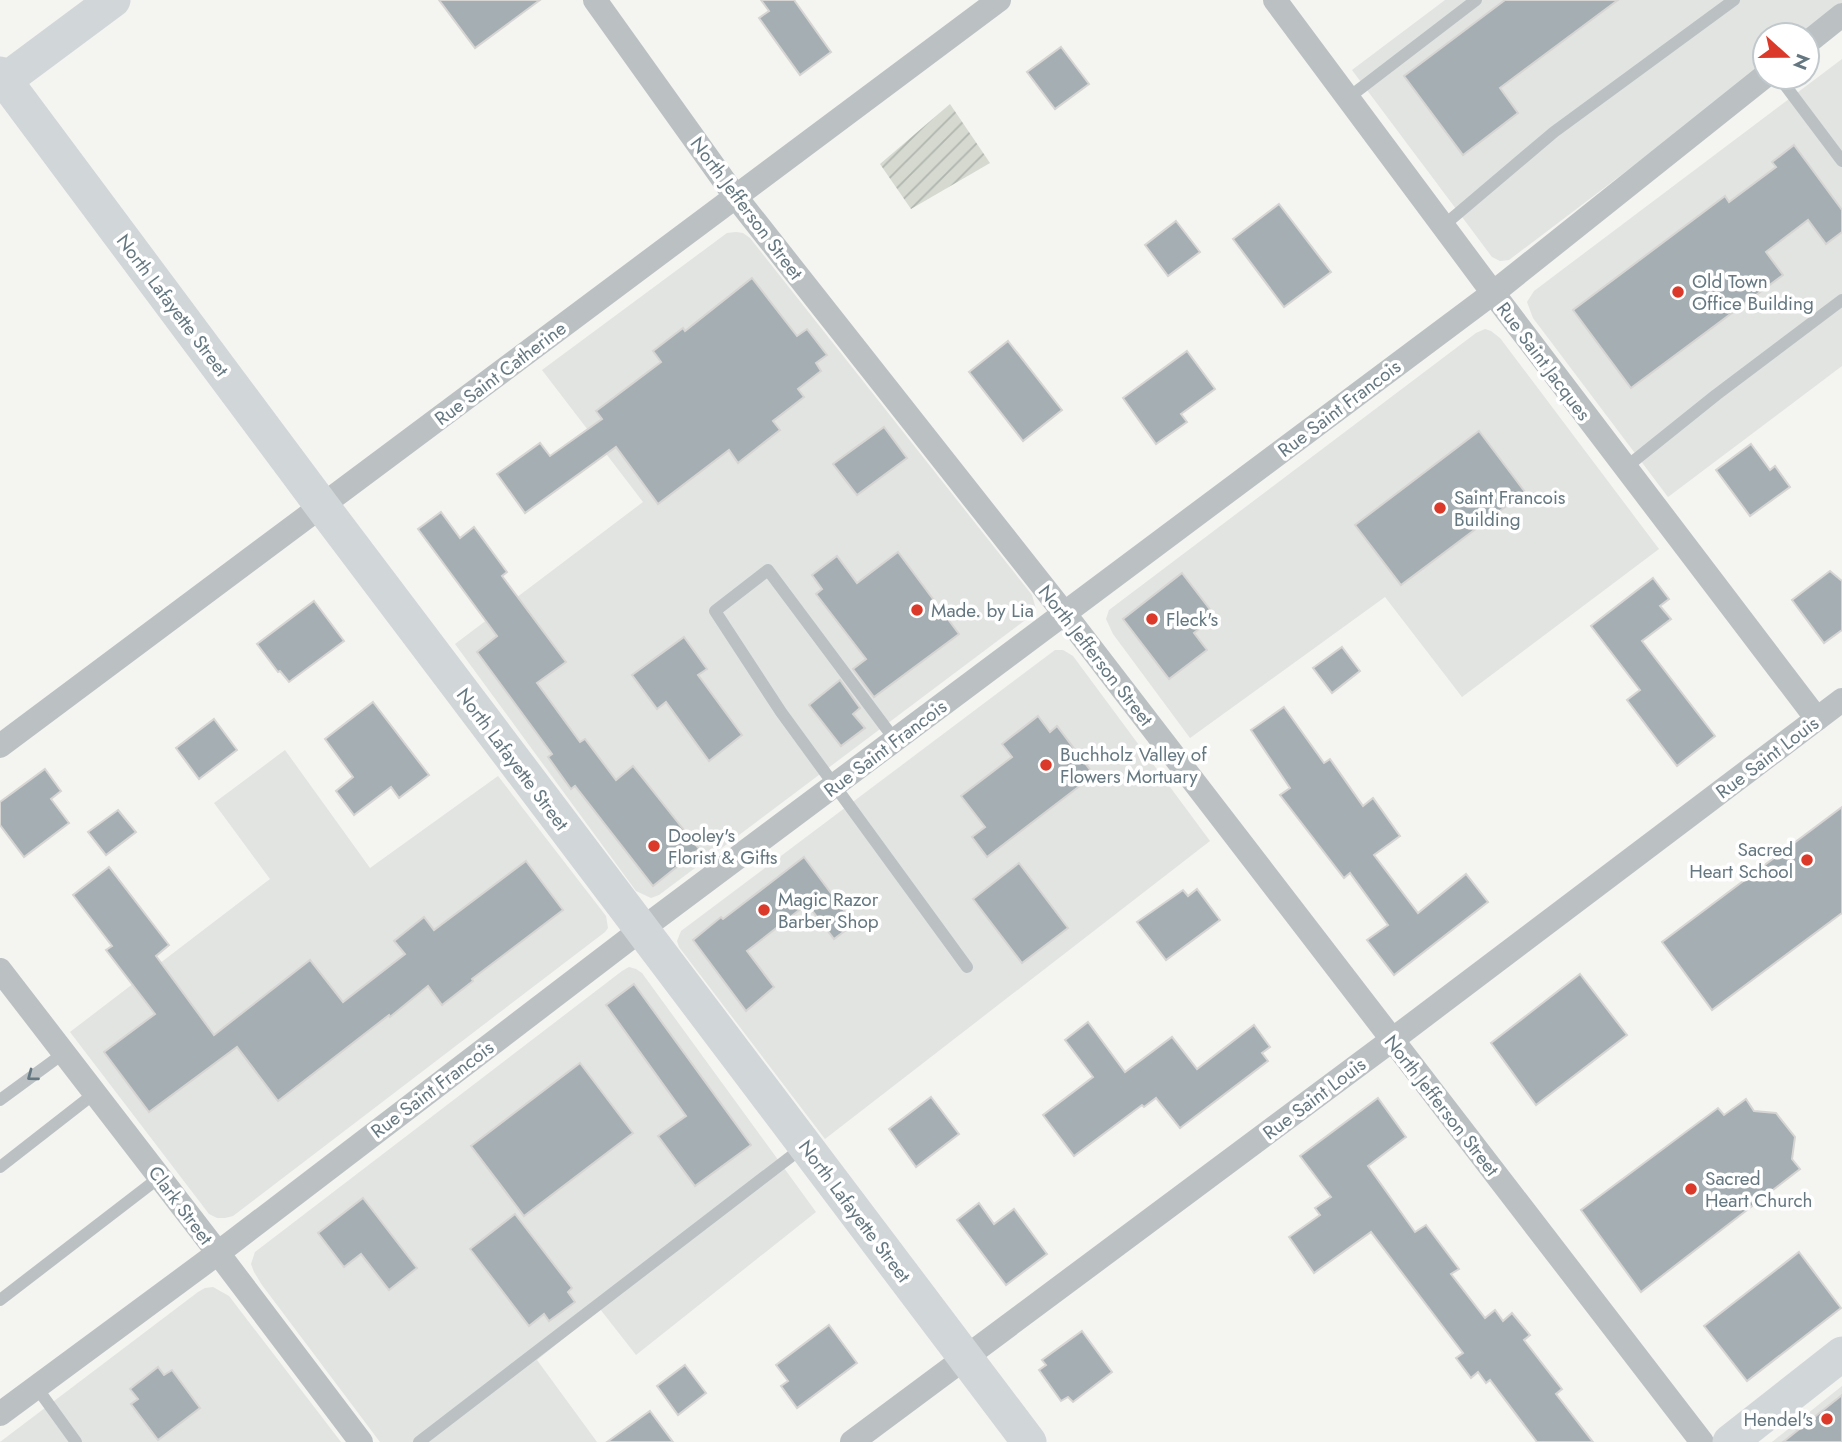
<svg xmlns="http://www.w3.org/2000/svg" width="1842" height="1442" font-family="Jost,sans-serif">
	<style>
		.built { fill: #e2e4e2 }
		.garden { fill: url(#garden-furrows) }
		.building { fill: #a5aeb2; stroke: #d6d5d3; stroke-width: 2 }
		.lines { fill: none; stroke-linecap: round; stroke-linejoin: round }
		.lane { stroke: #bbc1c3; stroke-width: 12 }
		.street { stroke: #bbc1c3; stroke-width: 24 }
		.secondary { stroke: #d1d6d9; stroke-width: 35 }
		.oneway { stroke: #657881 }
		.poi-dot { fill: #db3a2a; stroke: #fff; stroke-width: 2.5 }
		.labels { text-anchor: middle; stroke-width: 7; stroke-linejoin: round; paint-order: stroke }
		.street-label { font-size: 19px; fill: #657881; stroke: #fff }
		.poi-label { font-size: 19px; fill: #657881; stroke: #fff; text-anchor: start }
	</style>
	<defs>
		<pattern id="garden-furrows" width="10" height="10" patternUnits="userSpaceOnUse" patternTransform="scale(1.75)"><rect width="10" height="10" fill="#d5d9d0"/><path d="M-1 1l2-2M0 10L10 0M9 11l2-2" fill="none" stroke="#b0b5ae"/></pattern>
	</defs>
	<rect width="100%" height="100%" fill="#f4f4f1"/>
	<g class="built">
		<polygon points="1445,0 1842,0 1842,7 1805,35 1765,35 1765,66 1509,260 1500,261 1492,257 1352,70"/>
		<polygon points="1842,59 1842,366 1668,497 1533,318 1527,302 1534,291"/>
		<polygon points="736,232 743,233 750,238 1032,595 1036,609 1032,615 659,895 651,898 636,891 455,644 643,502 542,370 727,233"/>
		<polygon points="1485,329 1491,331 1500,338 1659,549 1462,697 1385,597 1190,738 1113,634 1106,619 1109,610 1476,333"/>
		<polygon points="1055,650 1063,650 1073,656 1210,841 825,1139 679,947 677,941 681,931"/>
		<polygon points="285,750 370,868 498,776 606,916 608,928 605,932 233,1216 225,1218 217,1218 209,1214 70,1032 270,879 214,803"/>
		<polygon points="629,967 636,969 642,973 816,1212 636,1355 600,1309 537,1360 597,1442 380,1442 262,1285 254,1272 251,1264 255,1252 622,971"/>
		<polygon points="213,1287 229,1296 341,1442 0,1442 198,1292 205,1288"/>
		<polygon points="1842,1386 1842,1442 1772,1442"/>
	</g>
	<polygon class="garden" points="950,104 990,163 911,209 880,164"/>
	<g class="building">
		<polygon points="439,0 540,0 475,48"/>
		<polygon points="761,0 794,0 831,52 800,75 759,18 769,11"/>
		<polygon points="1505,0 1618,0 1500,88 1518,113 1463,155 1404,76"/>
		<polygon points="1061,47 1089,84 1055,109 1027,72"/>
		<polygon points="1794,145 1842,210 1842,232 1826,244 1808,220 1766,252 1783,275 1631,388 1573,310 1725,196 1729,202 1776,167 1772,162"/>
		<polygon points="1279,204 1331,272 1284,307 1233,239"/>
		<polygon points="1176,221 1200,252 1168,276 1145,245"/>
		<polygon points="752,278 797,336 807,329 827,355 816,363 821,371 798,389 804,397 773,421 780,430 738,463 729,450 658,504 616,447 525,513 497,474 540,443 550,456 602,419 596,411 661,362 653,351 683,328 685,331"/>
		<polygon points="1008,341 1062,410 1023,441 969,372"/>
		<polygon points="1187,351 1215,389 1181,414 1187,422 1156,444 1123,398"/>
		<polygon points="884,427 907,458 857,495 833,464"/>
		<polygon points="1479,431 1525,492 1401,585 1355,525"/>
		<polygon points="1751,444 1770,470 1775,466 1790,487 1750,516 1716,470"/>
		<polygon points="441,512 460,538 474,527 507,572 502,576 566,662 537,683 580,742 585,739 616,780 633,766 699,849 653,886 575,786 571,789 548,757 552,754 477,652 497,636 418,529"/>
		<polygon points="898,552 959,634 874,697 853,669 866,659 816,594 822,589 812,575 837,556 857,583"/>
		<polygon points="1830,571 1842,581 1842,630 1824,643 1792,600"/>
		<polygon points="1182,573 1215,616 1194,633 1207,650 1169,679 1123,619"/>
		<polygon points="1653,578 1669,599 1660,606 1671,619 1642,641 1715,736 1677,766 1627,700 1640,690 1591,626"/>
		<polygon points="314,601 344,641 289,682 280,671 278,672 257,644"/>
		<polygon points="684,637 707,669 698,675 742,735 709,761 666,702 657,709 632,675"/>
		<polygon points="1342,647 1360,671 1332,693 1313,668"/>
		<polygon points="840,680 860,708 853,714 865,728 841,746 809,705"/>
		<polygon points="373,702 429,775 399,798 391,787 354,815 336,791 353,777 325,739"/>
		<polygon points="1284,707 1324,763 1330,759 1363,806 1373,798 1400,836 1374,855 1418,913 1466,874 1488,902 1394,975 1367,940 1388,925 1350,873 1344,878 1280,795 1290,788 1251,730"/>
		<polygon points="1038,716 1050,732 1057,726 1094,775 987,857 972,837 985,827 961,796 1012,757 1002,744"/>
		<polygon points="214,719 237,750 199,779 176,748"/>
		<polygon points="45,769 61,791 51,799 69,823 24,857 0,825 0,802"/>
		<polygon points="1842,807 1842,913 1712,1010 1662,942"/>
		<polygon points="118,810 136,832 106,855 88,832"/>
		<polygon points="804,857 854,924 834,939 807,904 747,951 774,987 746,1011 693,940 721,917 723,919"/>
		<polygon points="526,861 563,910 472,979 473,981 442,1005 428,986 390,1017 389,1015 278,1101 237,1047 149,1112 104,1052 155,1014 106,950 112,946 73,895 109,867 169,945 156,956 214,1035 310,960 343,1002 405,954 394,941 424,917 434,930"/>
		<polygon points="1019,863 1068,928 1022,963 973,899"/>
		<polygon points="1197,889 1220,920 1166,960 1137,922 1183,890 1188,896"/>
		<polygon points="1580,974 1627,1035 1536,1105 1491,1043"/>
		<polygon points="634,984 751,1145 695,1186 658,1136 686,1116 606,1005"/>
		<polygon points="1088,1022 1125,1072 1172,1037 1197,1069 1254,1025 1270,1047 1262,1053 1268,1061 1180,1128 1156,1098 1144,1107 1142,1105 1074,1156 1043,1115 1093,1077 1065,1040"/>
		<polygon points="580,1063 633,1133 524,1216 471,1146"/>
		<polygon points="931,1097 959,1134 916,1167 889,1129"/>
		<polygon points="1378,1098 1406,1137 1368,1166 1415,1232 1426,1225 1459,1269 1451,1274 1485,1318 1495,1310 1503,1321 1512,1313 1530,1335 1524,1340 1562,1389 1556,1394 1593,1442 1537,1442 1490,1380 1486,1383 1478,1372 1471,1378 1456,1358 1463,1353 1371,1232 1314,1273 1289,1237 1320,1215 1315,1208 1331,1197 1300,1156"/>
		<polygon points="1746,1099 1754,1111 1776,1113 1795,1137 1792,1159 1800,1169 1641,1292 1581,1210 1718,1108 1724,1115"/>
		<polygon points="363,1198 417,1268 389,1290 361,1254 344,1267 318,1233"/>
		<polygon points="979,1203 994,1224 1014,1209 1047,1254 1006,1285 957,1220"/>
		<polygon points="515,1214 572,1288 568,1292 575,1302 549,1321 544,1314 529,1326 470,1249"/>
		<polygon points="1799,1252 1841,1308 1747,1381 1704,1326"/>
		<polygon points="829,1325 857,1363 797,1408 781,1386 788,1381 776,1365"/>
		<polygon points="1082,1331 1112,1372 1073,1402 1068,1397 1061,1401 1039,1370 1046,1365 1042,1360"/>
		<polygon points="685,1365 706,1393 678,1415 657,1386"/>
		<polygon points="158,1367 164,1375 172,1370 200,1408 158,1440 131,1404 138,1399 130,1389"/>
		<polygon points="1842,1395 1842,1442 1783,1442"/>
		<polygon points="650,1411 673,1442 607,1442"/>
	</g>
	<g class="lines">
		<g class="lane">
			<polyline points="1779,77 1842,161"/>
			<polyline points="1348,98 1476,0"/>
			<polyline points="1443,226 1554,132 1734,0"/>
			<polyline points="1625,468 1716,395 1842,300"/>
			<polyline points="895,740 768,570 715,611 781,712 967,967"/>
			<polyline points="0,1100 64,1053"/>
			<polyline points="0,1167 95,1093"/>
			<polyline points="0,1300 160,1177"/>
			<polyline points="37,1388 76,1442"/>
			<polyline points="419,1442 802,1148"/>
		</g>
		<g class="street">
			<polyline points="595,0 735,196 1064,613 1702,1442"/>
			<polyline points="1275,0 1493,293 1817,719"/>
			<polyline points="1807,43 1842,15"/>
			<polyline points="0,746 999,0"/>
			<polyline points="0,970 218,1253 361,1442"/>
			<polyline points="0,1414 218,1253 642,929 1493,293 1765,76"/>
			<polyline points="852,1442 1392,1040 1842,700"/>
		</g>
		<g class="secondary">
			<polyline points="0,74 322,506 1029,1442"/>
			<polyline points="0,84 113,0"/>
			<polyline points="1730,1442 1842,1354"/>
		</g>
	</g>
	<defs><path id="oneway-chevron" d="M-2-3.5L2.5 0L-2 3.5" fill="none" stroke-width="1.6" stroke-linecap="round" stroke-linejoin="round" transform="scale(1.75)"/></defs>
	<use class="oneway" href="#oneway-chevron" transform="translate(32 1076) rotate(143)"/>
	<g class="poi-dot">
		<circle cx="1678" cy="292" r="7"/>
		<circle cx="1440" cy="508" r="7"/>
		<circle cx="917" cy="610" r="7"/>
		<circle cx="1152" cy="619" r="7"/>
		<circle cx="1046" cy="765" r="7"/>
		<circle cx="654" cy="846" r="7"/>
		<circle cx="1807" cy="860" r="7"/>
		<circle cx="764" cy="910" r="7"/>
		<circle cx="1691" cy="1189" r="7"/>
		<circle cx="1827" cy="1419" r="7"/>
	</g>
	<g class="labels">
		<g class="street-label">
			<text transform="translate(747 208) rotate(53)" y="7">North Jefferson Street</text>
			<text transform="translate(173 305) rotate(53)" y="7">North Lafayette Street</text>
			<text transform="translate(1544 361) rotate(53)" y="7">Rue Saint Jacques</text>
			<text transform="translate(500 373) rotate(-37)" y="7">Rue Saint Catherine</text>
			<text transform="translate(1339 408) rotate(-37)" y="7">Rue Saint Francois</text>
			<text transform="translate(1096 655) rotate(52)" y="7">North Jefferson Street</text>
			<text transform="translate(885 748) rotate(-37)" y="7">Rue Saint Francois</text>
			<text transform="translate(1767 757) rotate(-37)" y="7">Rue Saint Louis</text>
			<text transform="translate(513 759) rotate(53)" y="7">North Lafayette Street</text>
			<text transform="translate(432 1089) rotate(-37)" y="7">Rue Saint Francois</text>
			<text transform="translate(1314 1098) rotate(-37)" y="7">Rue Saint Louis</text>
			<text transform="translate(1442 1105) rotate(52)" y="7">North Jefferson Street</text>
			<text transform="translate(181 1205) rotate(53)" y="7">Clark Street</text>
			<text transform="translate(855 1211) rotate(53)" y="7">North Lafayette Street</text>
		</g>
		<g class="poi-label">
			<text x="1692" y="288">Old Town<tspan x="1692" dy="22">Office Building</tspan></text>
			<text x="1454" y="504">Saint Francois<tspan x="1454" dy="22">Building</tspan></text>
			<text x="931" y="617">Made. by Lia</text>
			<text x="1166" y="626">Fleck's</text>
			<text x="1060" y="761">Buchholz Valley of<tspan x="1060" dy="22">Flowers Mortuary</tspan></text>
			<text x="668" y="842">Dooley's<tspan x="668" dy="22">Florist &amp; Gifts</tspan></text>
			<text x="1793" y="856" text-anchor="end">Sacred<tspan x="1793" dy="22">Heart School</tspan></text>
			<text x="778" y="906">Magic Razor<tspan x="778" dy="22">Barber Shop</tspan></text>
			<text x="1705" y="1185">Sacred<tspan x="1705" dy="22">Heart Church</tspan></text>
			<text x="1813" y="1426" text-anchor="end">Hendel's</text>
		</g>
	</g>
	<g transform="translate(1786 56) rotate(111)"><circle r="33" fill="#ffffff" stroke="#c1c9cd" stroke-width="2"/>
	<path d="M0-5L12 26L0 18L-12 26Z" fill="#db3a2a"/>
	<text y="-10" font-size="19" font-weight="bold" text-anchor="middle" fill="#657881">N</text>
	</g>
</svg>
